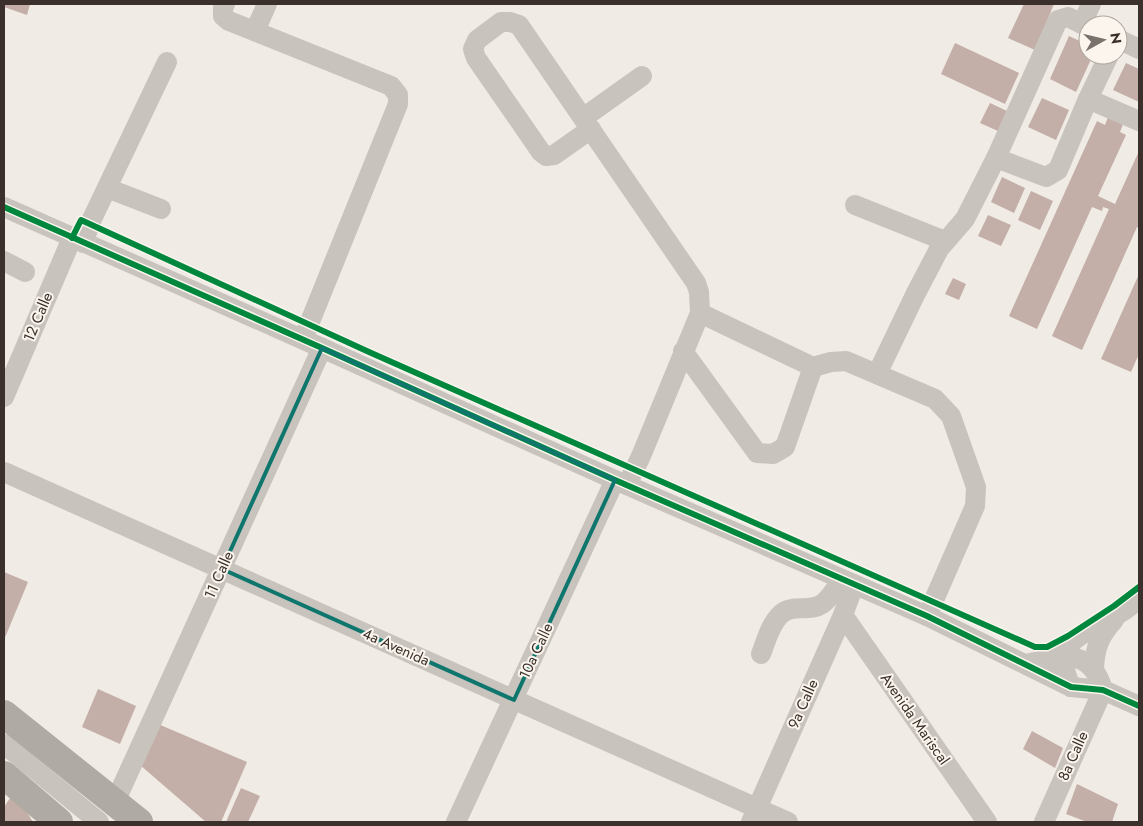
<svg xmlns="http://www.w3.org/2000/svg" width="1143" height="826" font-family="Jost,sans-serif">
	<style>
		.building { fill: #c3afa7 }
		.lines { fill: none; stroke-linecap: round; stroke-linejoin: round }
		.minor { stroke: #c9c3be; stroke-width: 20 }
		.highway { stroke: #afaaa4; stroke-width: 28 }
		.cycleway-casing { stroke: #fbf5ee; stroke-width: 9 }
		.cycleway { stroke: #00873e; stroke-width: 6 }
		.marked { fill: none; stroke: #0f766e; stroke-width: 4; stroke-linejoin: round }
		.labels { text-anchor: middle; stroke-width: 4; stroke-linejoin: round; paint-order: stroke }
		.street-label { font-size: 15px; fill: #3b302b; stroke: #fbf5ee }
	</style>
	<rect width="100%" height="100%" fill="#f0ebe5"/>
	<g class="building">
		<polygon points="4,4 30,4 27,15 4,7"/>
		<polygon points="1024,4 1054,4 1035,50 1008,38"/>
		<polygon points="1069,36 1088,45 1088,55 1093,55 1076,92 1050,79"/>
		<polygon points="955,43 1019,73 1005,104 941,74"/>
		<polygon points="1126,63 1139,69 1139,102 1113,90"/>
		<polygon points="1042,98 1069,110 1056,140 1028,127"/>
		<polygon points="990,103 1007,111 998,131 980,123"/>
		<polygon points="1108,117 1123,124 1120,132 1126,135 1098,196 1115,204 1139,151 1139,228 1137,227 1082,350 1052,336 1109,209 1103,207 1102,211 1092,207 1037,329 1009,316 1097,121 1105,125"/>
		<polygon points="1002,177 1025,188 1014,213 991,202"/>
		<polygon points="1031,191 1053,201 1040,230 1018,220"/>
		<polygon points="988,215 1011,225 1001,246 978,236"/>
		<polygon points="1139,274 1139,354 1131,372 1101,359"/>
		<polygon points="953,278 966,284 959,300 945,294"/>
		<polygon points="4,572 28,582 4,640"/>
		<polygon points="98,689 136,706 120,744 82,727"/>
		<polygon points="158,724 247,762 221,822 206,822 140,765"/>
		<polygon points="1032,731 1063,748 1055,768 1023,749"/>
		<polygon points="1077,784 1118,804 1112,822 1087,822 1066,814"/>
		<polygon points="241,788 260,796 248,822 226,822"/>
		<polygon points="10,798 25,809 33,822 4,822 4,807"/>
	</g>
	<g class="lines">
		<g class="minor">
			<polyline points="225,4 223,8 223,16 229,21 391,86 398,95 398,104 303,339"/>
			<polyline points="1082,24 1068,17 1058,20 996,158 1046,177 1058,170 1088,99"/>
			<polyline points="1088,26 1082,24 1091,4"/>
			<polyline points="255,31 267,4"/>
			<polyline points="1118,39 1139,49"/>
			<polyline points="1109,55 1088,99 1139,121"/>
			<polyline points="583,118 642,76"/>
			<polyline points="591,129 554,155 546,156 541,152 476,58 473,49 477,40 501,22 510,22 519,25 696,283 699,292 700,313 641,456 627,485"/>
			<polyline points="107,188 161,209"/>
			<polyline points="855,205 945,241"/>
			<polyline points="4,207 322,348 615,480 927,616 1071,687 1103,690 1139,706"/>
			<polyline points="83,243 92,219 167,62"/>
			<polyline points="4,261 25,272"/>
			<polyline points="700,313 813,367 831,362 846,361 935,399 951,416 976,487 975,506 927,616"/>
			<polyline points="683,351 757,453 773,454 785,447 813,367"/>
			<polyline points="877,374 915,295 939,249 965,219 996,158"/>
			<polyline points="4,397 72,238"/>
			<polyline points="4,472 788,822"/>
			<polyline points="843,615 987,822"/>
			<path d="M761 654C766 641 770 625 780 615 792 603 809 613 822 604 830 599 836 587 842 580"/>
			<path d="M1026 664C1060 657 1090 645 1103 690"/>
			<path d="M1094 669C1095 647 1099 637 1114 620"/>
			<path d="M1071 687C1067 677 1061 664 1064 653 1068 637 1106 622 1120 613 1127 609 1133 604 1139 599"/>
			<polyline points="4,744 99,822"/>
			<polyline points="115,802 322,348"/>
			<polyline points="456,822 615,480"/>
			<polyline points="751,822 843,615 854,585"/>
			<polyline points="1044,822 1103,690"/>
		</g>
		<g class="highway">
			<polyline points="4,714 139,822"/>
			<polyline points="4,775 59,822"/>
		</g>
		<defs>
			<g id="cycleway">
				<polyline points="4,207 322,348 615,480 927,616 1071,687 1103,690 1139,706"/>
				<polyline points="72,238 81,220 369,352 1035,647 1047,647 1068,636 1114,606 1139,587"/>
			</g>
		</defs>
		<use href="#cycleway" class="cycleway-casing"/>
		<use href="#cycleway" class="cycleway"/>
	</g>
	<path class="marked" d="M322 348 615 480 514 700 222 569Z"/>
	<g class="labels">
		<g class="street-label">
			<text transform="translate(38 317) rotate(-67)" y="5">12 Calle</text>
			<text transform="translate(219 575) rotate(-66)" y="5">11 Calle</text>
			<text transform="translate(396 647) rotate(24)" y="5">4a Avenida</text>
			<text transform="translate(536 651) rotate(-65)" y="5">10a Calle</text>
			<text transform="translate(803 704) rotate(-66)" y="5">9a Calle</text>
			<text transform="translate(915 719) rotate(55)" y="5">Avenida Mariscal</text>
			<text transform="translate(1073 756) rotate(-66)" y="5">8a Calle</text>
		</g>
	</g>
	<rect width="1143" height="826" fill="none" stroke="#3b302b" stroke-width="10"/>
	<g transform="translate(1103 40) rotate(82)"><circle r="24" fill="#fbf5ee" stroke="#aea6a0"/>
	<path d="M0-4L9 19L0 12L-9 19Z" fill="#7a716c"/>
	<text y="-8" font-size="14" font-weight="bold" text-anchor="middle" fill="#3b302b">N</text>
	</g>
</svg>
